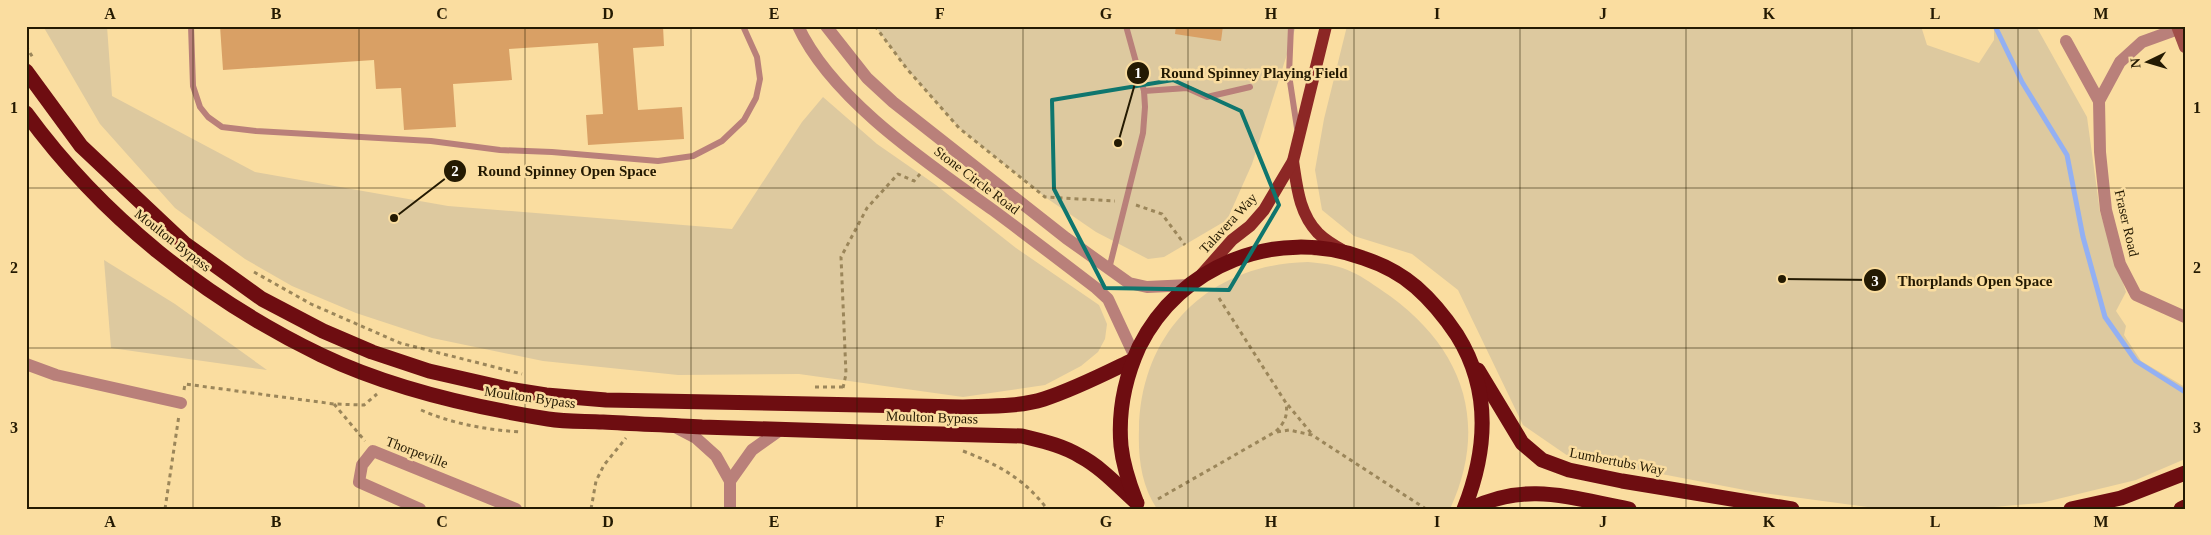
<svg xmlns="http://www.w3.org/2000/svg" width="2211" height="535" font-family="'Times New Roman',serif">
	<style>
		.green { fill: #ddc99f }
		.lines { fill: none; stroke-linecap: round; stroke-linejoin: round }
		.stream { stroke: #93b0f3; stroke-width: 5 }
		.building { fill: #d9a065 }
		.path { stroke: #9b865a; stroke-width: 3; stroke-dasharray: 4 4; stroke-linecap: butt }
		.lane { stroke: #b9807a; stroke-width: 6 }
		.street { stroke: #b9807a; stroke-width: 12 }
		.secondary { stroke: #a14f49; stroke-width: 12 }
		.primary { stroke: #8c2725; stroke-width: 12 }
		.highway { stroke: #6e0d11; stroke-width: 15 }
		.marked { fill: none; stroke: #0f766e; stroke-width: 4; stroke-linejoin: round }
		.grid { fill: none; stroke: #241a02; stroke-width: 1; stroke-opacity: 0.55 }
		.labels { text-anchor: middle; stroke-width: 5; stroke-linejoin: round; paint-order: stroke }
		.street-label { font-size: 14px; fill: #241a02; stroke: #fadda0 }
		.leader { fill: none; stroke: #241a02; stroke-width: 2 }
		.callout-dot { fill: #241a02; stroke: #fadda0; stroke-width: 2 }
		.mark-label { font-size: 15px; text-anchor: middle; font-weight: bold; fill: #fff }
		.callout-label { font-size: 15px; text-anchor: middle; font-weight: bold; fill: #241a02; stroke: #fadda0; stroke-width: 5; stroke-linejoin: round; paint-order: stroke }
		.neatline { fill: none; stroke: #241a02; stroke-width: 2 }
		.grid-label { font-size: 16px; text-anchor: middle; font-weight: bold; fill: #241a02 }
	</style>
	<rect width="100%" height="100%" fill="#fadda0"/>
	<g class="green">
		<polygon points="43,26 107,26 112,96 255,172 448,206 732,229 802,122 823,97 877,144 936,185 1016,248 1099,305 1107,324 1105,339 1098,352 1081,366 1045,385 963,397 799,374 678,375 543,361 432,338 356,313 292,286 245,259 175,208 100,124"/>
		<polygon points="875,26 1296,26 1252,164 1227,220 1164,257 1148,259 1096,232 1045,197 959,128 907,69"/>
		<polygon points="1347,26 1921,26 1927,45 1979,63 1994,40 1994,26 2036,26 2087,117 2100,212 2126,292 2116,311 2126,326 2124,335 2141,361 2185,387 2185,459 2136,480 2041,503 1971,509 1900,509 1875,508 1755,492 1568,456 1523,425 1458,290 1412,254 1354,236 1322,210 1315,170 1324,119"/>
		<polygon points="104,260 175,304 267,370 111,348"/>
		<path d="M1308 262C1348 265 1358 274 1390 296 1464 350 1489 424 1450 509H1157C1141 485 1138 457 1139 429 1141 331 1210 264 1308 262Z"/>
	</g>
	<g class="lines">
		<polyline class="stream" points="1995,26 2022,82 2067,155 2083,237 2105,317 2136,361 2185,392"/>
	</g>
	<g class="building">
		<polygon points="220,26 663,26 664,46 633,48 638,110 682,107 684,139 588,145 586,115 603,114 598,43 509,49 512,80 453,84 456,127 404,130 401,88 376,89 374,60 223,70"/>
		<polygon points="1176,26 1223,26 1221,41 1175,34"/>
	</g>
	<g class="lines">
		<g class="path">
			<polyline points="875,26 907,69 959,128 1045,197 1115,201"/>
			<polyline points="26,46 33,58"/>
			<polyline points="1136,205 1162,214 1185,245"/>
			<polyline points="254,272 311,304 400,343 522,374"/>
			<polyline points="815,387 843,387"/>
			<polyline points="843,388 846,374 841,257 867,208 898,174 914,181 920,174"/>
			<polyline points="184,390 185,384 334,404 364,405 377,394"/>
			<polyline points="334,404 365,441"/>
			<polyline points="1288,405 1311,433"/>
			<path d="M421 410C453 424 487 430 522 432"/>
			<polyline points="1277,432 1289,430 1312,435 1426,509"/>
			<path d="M963 451C997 464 1025 479 1047 509"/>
			<path d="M1158 499 1275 432C1285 423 1288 415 1286 403L1217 295"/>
			<polyline points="165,509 179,415"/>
			<polyline points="591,509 596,481 604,465 626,438"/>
		</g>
		<g class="lane">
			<polyline points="191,26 193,86 200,107 208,117 222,127 256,131 431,141 500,150 552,152 658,161 693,156 722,141 744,120 756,98 760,79 757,57 743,26"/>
			<polyline points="1291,26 1289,75 1297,128"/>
			<polyline points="1144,91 1187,88 1207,97 1250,87"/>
			<polyline points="1109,269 1143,133 1145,107 1144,91 1126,26"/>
		</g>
		<g class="street">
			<path d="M798 26C832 100 929 164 993 210 1028 236 1062 262 1096 288L1108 299 1135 357"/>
			<polyline points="826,26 867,78 893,102 1066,238 1129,283 1147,287 1189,285"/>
			<polyline points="2178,29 2142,42 2120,62 2099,101 2100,152 2106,210 2120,264 2136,295 2185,317"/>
			<polyline points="2066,41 2099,101"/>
			<polyline points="26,364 56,375 181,403"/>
			<polyline points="673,426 696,438 716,456 730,481 730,509"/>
			<polyline points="730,481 752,450 780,430"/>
			<polyline points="420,509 359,482 362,465 373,451 516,509"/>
		</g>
		<polyline class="secondary" points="2177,26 2185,47"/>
		<g class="primary">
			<path d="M1293 161C1297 187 1299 213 1318 233 1325 240 1335 246 1344 251"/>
			<polyline points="1202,274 1232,240 1250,226 1264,210 1293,161 1326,26"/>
		</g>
		<g class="highway">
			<path d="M26 71 81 146 184 243 262 299 323 331 372 352 429 371 508 389 546 395 606 400 963 407C990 406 1018 407 1044 399 1075 389 1104 374 1133 360"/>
			<path d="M26 113C102 217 205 299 321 355 392 389 472 407 548 419 566 422 585 421 603 422 636 424 669 425 702 427 809 431 915 433 1022 436 1042 441 1062 445 1080 456 1101 467 1119 487 1137 503"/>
			<polyline points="1478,370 1522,443 1542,460 1569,470 1622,481 1792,509"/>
			<path d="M1136 501C1129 483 1123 465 1121 446 1118 412 1125 378 1139 347 1180 264 1277 227 1363 258 1381 264 1401 274 1416 287 1432 301 1445 317 1457 335 1492 391 1487 451 1464 509"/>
			<path d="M1470 509C1527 481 1570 498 1629 509"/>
			<polyline points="2071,509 2121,498 2185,473"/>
			<polyline points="2181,509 2185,507"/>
		</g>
	</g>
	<path class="marked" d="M1173 80 1241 111 1279 205 1229 290 1105 288 1054 189 1052 100Z"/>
	<path class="grid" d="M193 26V509M359 26V509M525 26V509M691 26V509M857 26V509M1023 26V509M1188 26V509M1354 26V509M1520 26V509M1686 26V509M1852 26V509M2018 26V509M26 188H2185M26 348H2185"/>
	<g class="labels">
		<g class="street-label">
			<text transform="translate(977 180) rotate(37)" y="5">Stone Circle Road</text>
			<text transform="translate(1228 223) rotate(-47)" y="5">Talavera Way</text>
			<text transform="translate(2127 223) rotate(77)" y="5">Fraser Road</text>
			<text transform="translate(173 240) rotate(38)" y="5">Moulton Bypass</text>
			<text transform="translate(530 397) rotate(8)" y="5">Moulton Bypass</text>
			<text transform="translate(932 417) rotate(2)" y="5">Moulton Bypass</text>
			<text transform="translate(417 452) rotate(21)" y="5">Thorpeville</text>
			<text transform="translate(1617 461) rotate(11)" y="5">Lumbertubs Way</text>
		</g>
	</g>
	<path class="leader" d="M1118 143L1138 73M394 218L455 171M1782 279L1875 280"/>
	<g class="callout-dot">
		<circle cx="1118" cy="143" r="5"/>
		<circle cx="394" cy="218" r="5"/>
		<circle cx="1782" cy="279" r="5"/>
		<circle cx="1138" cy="73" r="12"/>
		<circle cx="455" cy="171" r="12"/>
		<circle cx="1875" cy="280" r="12"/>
	</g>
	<g class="mark-label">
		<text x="1138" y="78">1</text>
		<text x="455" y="176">2</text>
		<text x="1875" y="286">3</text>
	</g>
	<g class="callout-label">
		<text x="1254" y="78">Round Spinney Playing Field</text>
		<text x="567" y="176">Round Spinney Open Space</text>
		<text x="1975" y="286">Thorplands Open Space</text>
	</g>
	<rect width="2211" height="535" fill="none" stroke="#fadda0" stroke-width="55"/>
	<g transform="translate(2148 62) rotate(265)" stroke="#fadda0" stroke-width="4" paint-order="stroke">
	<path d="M0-4L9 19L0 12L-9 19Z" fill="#241a02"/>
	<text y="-8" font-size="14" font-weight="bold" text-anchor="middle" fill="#241a02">N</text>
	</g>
	<rect x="28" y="28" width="2156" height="480" class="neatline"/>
	<g class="grid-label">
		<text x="110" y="19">A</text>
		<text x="276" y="19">B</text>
		<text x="442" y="19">C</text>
		<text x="608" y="19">D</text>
		<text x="774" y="19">E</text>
		<text x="940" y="19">F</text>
		<text x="1106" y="19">G</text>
		<text x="1271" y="19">H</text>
		<text x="1437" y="19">I</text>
		<text x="1603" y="19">J</text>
		<text x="1769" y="19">K</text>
		<text x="1935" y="19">L</text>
		<text x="2101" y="19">M</text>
		<text x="14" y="113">1</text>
		<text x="2197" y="113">1</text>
		<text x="14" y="273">2</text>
		<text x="2197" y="273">2</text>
		<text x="14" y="433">3</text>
		<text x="2197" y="433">3</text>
		<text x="110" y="527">A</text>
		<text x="276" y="527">B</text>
		<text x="442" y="527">C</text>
		<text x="608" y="527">D</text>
		<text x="774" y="527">E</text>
		<text x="940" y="527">F</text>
		<text x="1106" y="527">G</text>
		<text x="1271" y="527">H</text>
		<text x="1437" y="527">I</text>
		<text x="1603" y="527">J</text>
		<text x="1769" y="527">K</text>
		<text x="1935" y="527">L</text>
		<text x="2101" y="527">M</text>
	</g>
</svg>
